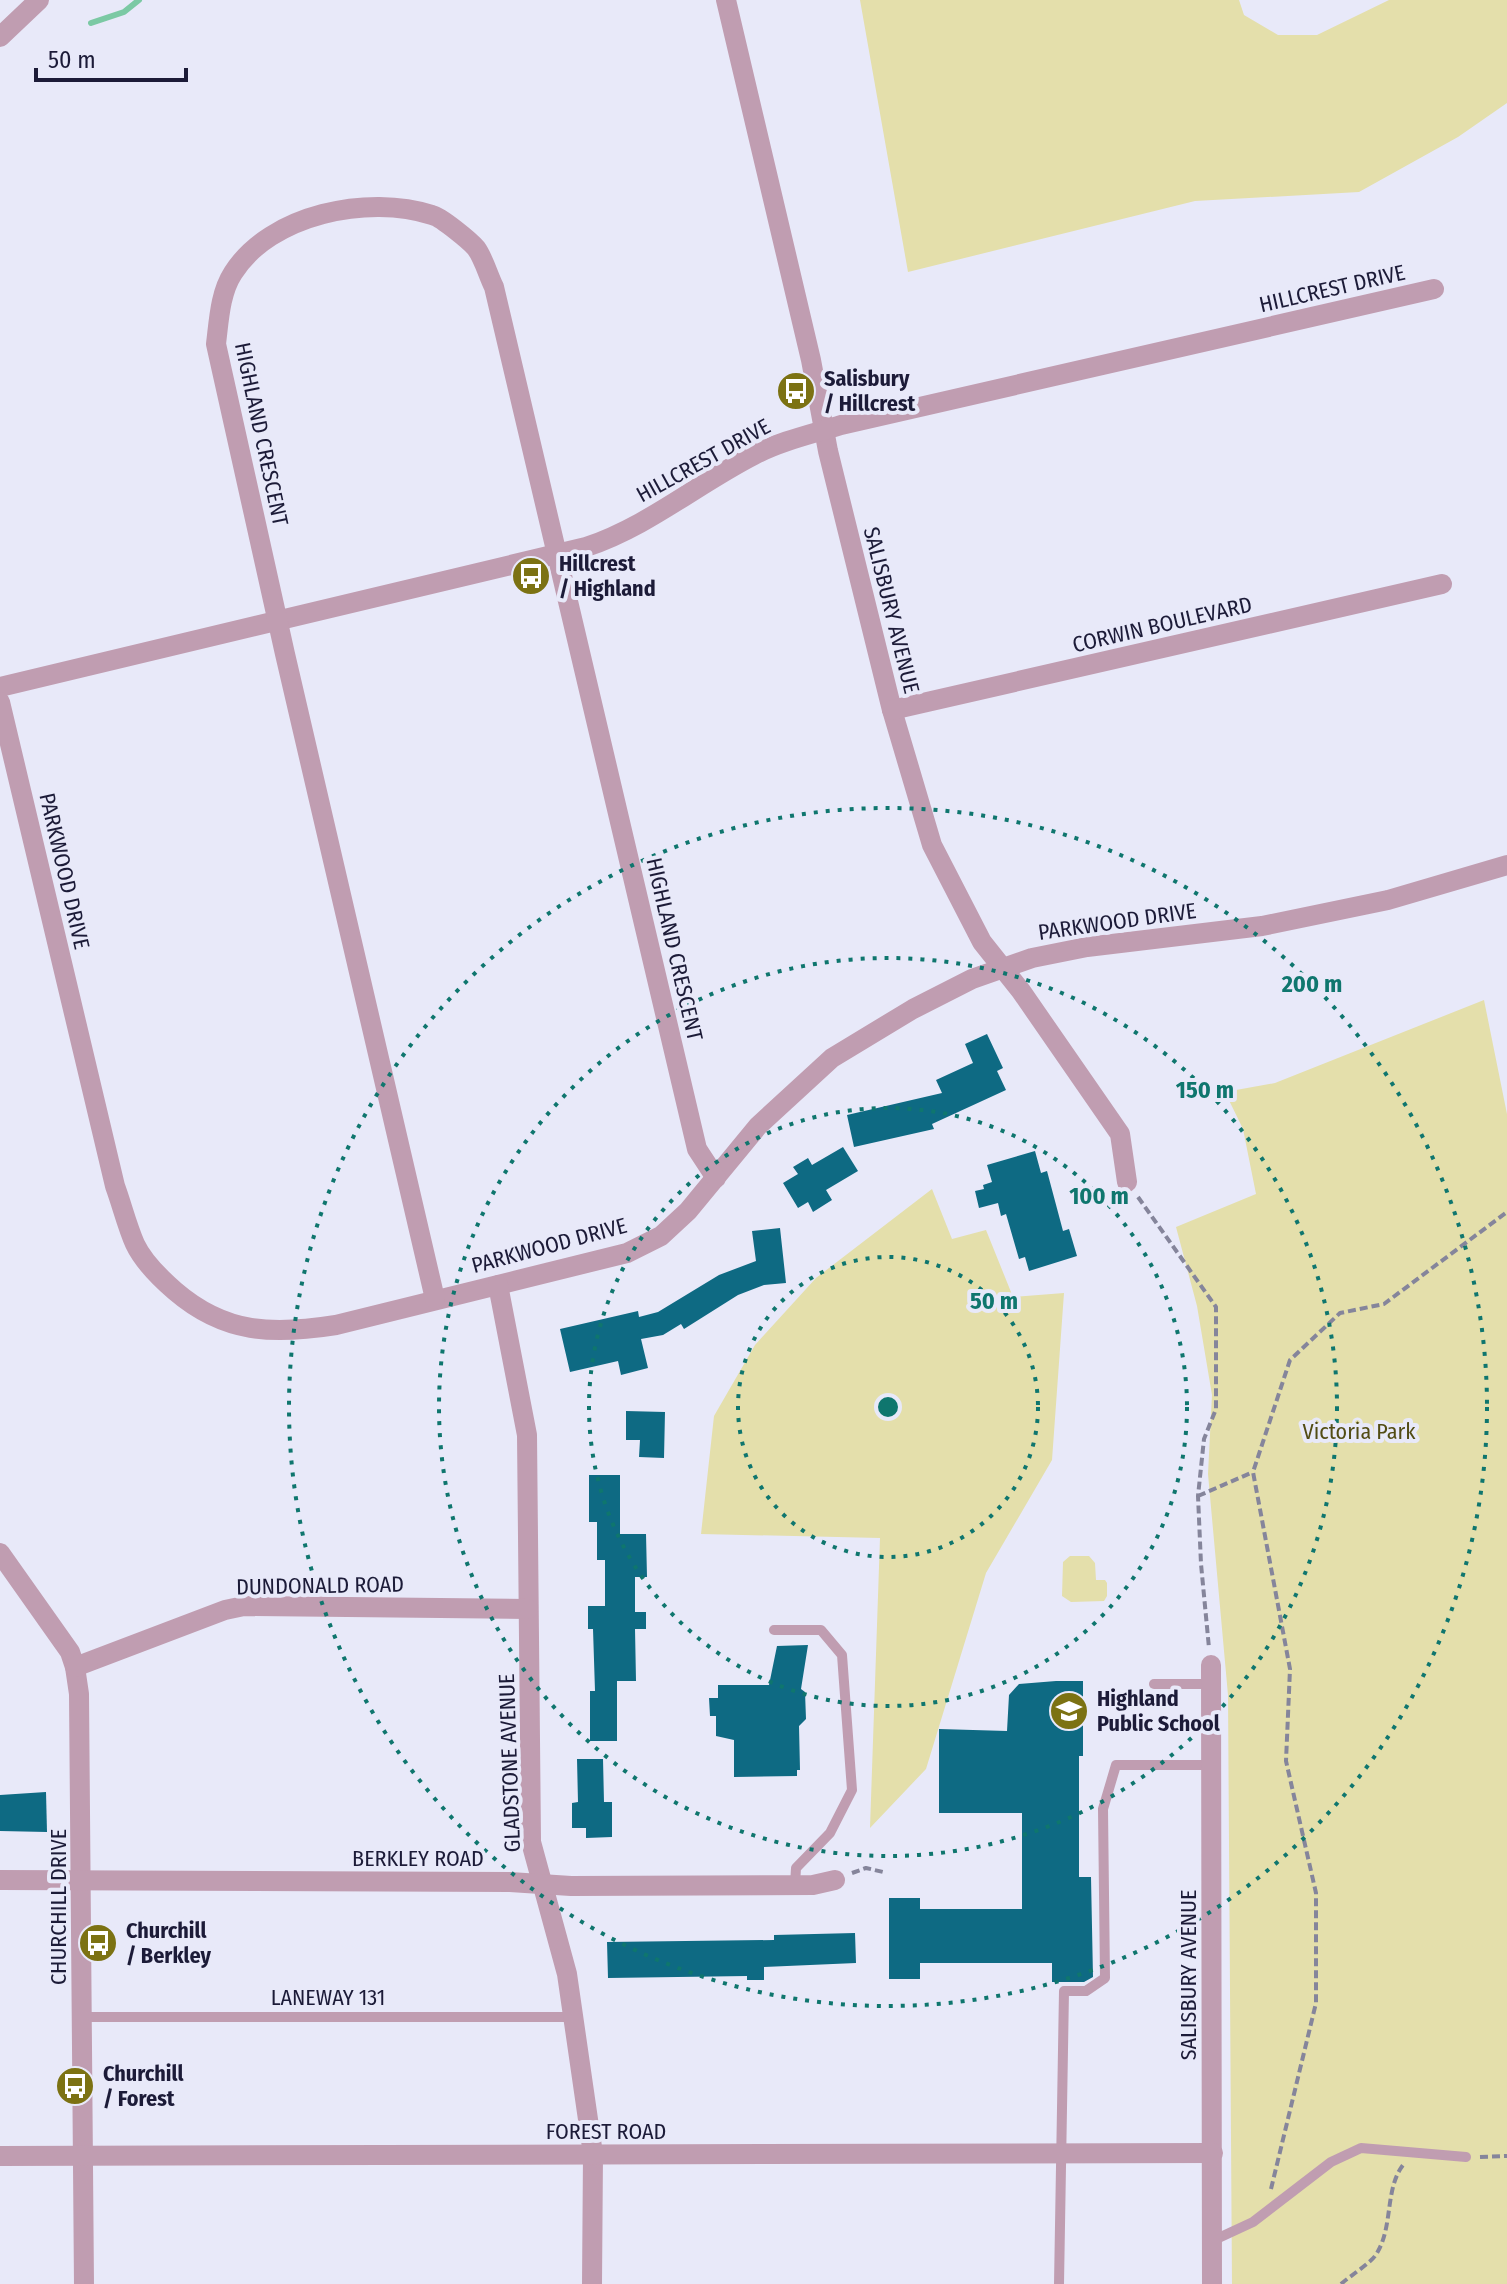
<svg xmlns="http://www.w3.org/2000/svg" width="1507" height="2284" font-family="'Fira Sans Condensed',sans-serif">
	<style>
		.green { fill: #e4dfab }
		.lines { fill: none; stroke-linecap: round; stroke-linejoin: round }
		.stream { stroke: #7bc9a4; stroke-width: 6 }
		.building { fill: #0e6a83 }
		.path { stroke: #85859b; stroke-width: 4; stroke-dasharray: 8 4; stroke-linecap: butt }
		.lane { stroke: #c09db1; stroke-width: 10 }
		.street { stroke: #c09db1; stroke-width: 20 }
		.ring { fill: none; stroke: #0f766e; stroke-width: 4; stroke-dasharray: 4 8 }
		.labels { text-anchor: middle; stroke-width: 8; stroke-linejoin: round; paint-order: stroke }
		.street-label { font-size: 22px; fill: #1c1b38; stroke: #e8e9f9 }
		.poi-label { font-size: 22px; font-weight: bold; fill: #1c1b38; stroke: #e8e9f9; text-anchor: start }
		.park-label { font-size: 22px; fill: #524c14; stroke: #e8e9f9 }
		.centre { fill: #0f766e; stroke: #e8e9f9; stroke-width: 4 }
		.ring-label { font-size: 24px; text-anchor: middle; font-weight: bold; fill: #0f766e; stroke: #e8e9f9; stroke-width: 8; stroke-linejoin: round; paint-order: stroke }
	</style>
	<rect width="100%" height="100%" fill="#e8e9f9"/>
	<g class="green">
		<polygon points="860,0 1239,0 1244,15 1278,35 1317,35 1389,0 1507,0 1507,103 1458,137 1359,192 1195,201 908,272"/>
		<polygon points="1484,1000 1507,1114 1507,2284 1232,2284 1228,1695 1208,1474 1212,1395 1197,1306 1176,1227 1256,1194 1243,1129 1225,1092 1275,1083"/>
		<polygon points="932,1189 952,1239 986,1230 1013,1297 1064,1293 1052,1460 986,1573 926,1769 870,1828 880,1538 701,1534 714,1416 755,1345 816,1278"/>
		<polygon points="1070,1556 1089,1556 1095,1563 1096,1580 1105,1580 1107,1583 1107,1596 1104,1601 1071,1602 1062,1596 1063,1562"/>
	</g>
	<g class="lines">
		<polyline class="stream" points="91,23 124,12 139,0"/>
	</g>
	<g class="building">
		<polygon points="987,1034 1003,1068 997,1071 1006,1090 932,1124 934,1129 854,1147 847,1115 942,1093 936,1080 973,1063 965,1044"/>
		<polygon points="843,1147 858,1171 826,1190 832,1200 813,1212 808,1202 798,1208 783,1183 798,1174 793,1167 808,1158 812,1165"/>
		<polygon points="1035,1151 1041,1173 1047,1171 1063,1231 1069,1229 1077,1256 1029,1271 1025,1257 1019,1259 1006,1214 1001,1216 998,1203 979,1208 975,1191 984,1189 983,1185 992,1182 987,1165"/>
		<polygon points="780,1228 786,1283 764,1285 738,1295 684,1329 681,1324 663,1335 641,1339 648,1368 621,1375 618,1361 570,1372 560,1329 638,1311 639,1317 658,1312 719,1275 756,1261 752,1231"/>
		<polygon points="626,1411 665,1412 664,1458 639,1457 640,1440 626,1440"/>
		<polygon points="589,1475 620,1475 620,1534 646,1534 647,1577 635,1577 635,1612 646,1612 646,1629 635,1629 636,1681 617,1681 617,1741 590,1741 590,1691 595,1691 593,1629 588,1629 588,1606 605,1606 605,1560 597,1560 597,1522 589,1522"/>
		<polygon points="808,1645 801,1689 805,1692 806,1719 799,1726 800,1770 797,1770 797,1776 734,1777 734,1740 716,1736 716,1716 710,1716 709,1698 718,1698 718,1685 769,1685 777,1646"/>
		<polygon points="1056,1681 1083,1681 1083,1756 1079,1756 1079,1877 1091,1877 1093,1977 1084,1982 1052,1982 1052,1963 920,1963 920,1979 889,1979 889,1898 920,1898 920,1909 1022,1909 1022,1813 939,1813 939,1729 1007,1731 1009,1695 1019,1684"/>
		<polygon points="577,1759 603,1759 604,1802 612,1802 612,1837 586,1838 586,1828 572,1828 572,1803 578,1802"/>
		<polygon points="46,1792 47,1832 0,1831 0,1795"/>
		<polygon points="855,1933 856,1963 764,1967 764,1980 747,1980 747,1976 608,1978 607,1942 774,1940 774,1935"/>
	</g>
	<g class="lines">
		<g class="path">
			<polyline points="1138,1197 1216,1307 1216,1409 1204,1439 1198,1496 1201,1564 1209,1648"/>
			<polyline points="1198,1496 1253,1472"/>
			<polyline points="852,1873 866,1868 883,1872"/>
			<polyline points="1480,2157 1507,2156"/>
			<polyline points="1271,2189 1316,2003 1316,1893 1286,1761 1290,1669 1253,1472 1290,1360 1340,1313 1384,1304 1507,1212"/>
			<path d="M1341 2284C1350 2276 1369 2264 1375 2256 1394 2229 1384 2190 1403 2165"/>
		</g>
		<g class="lane">
			<polyline points="774,1630 821,1630 842,1655 852,1790 830,1833 796,1868 795,1885"/>
			<polyline points="1154,1684 1211,1684"/>
			<polyline points="82,2017 573,2017"/>
			<polyline points="1212,2241 1253,2222 1331,2162 1361,2148 1466,2157"/>
			<polyline points="1059,2284 1064,1991 1086,1991 1105,1978 1103,1809 1116,1765 1211,1765"/>
		</g>
		<g class="street">
			<polyline points="726,0 811,360 828,451 892,710 932,845 982,942 1021,991 1120,1134 1127,1182"/>
			<polyline points="0,37 39,0"/>
			<path d="M0 687 586 547C647 527 697 484 754 455 781 441 812 434 841 425L1434 289"/>
			<path d="M0 702 115 1186C122 1205 127 1226 135 1244 143 1261 160 1278 175 1291 225 1334 273 1335 336 1325L627 1253 661 1236 688 1211 758 1126 832 1058 913 1009 972 979 1032 958 1087 947 1262 926 1388 900 1507 865"/>
			<polyline points="892,710 1442,584"/>
			<polyline points="498,1285 527,1435 531,1842 567,1974 593,2154 592,2284"/>
			<path d="M435 1299 285 654 216 344C219 320 220 293 233 273 270 214 369 194 432 215 441 217 470 241 476 248 484 259 488 275 494 287L697 1149 716 1178"/>
			<polyline points="0,1553 70,1652 75,1667 79,1694 84,2284"/>
			<polyline points="1211,1665 1212,2284"/>
			<polyline points="75,1667 225,1610 244,1606 528,1609"/>
			<polyline points="0,1880 510,1882 571,1886 813,1885 835,1880"/>
			<polyline points="0,2156 1213,2153"/>
		</g>
	</g>
	<g class="ring">
		<circle cx="888" cy="1407" r="150"/>
		<circle cx="888" cy="1407" r="299"/>
		<circle cx="888" cy="1407" r="449"/>
		<circle cx="888" cy="1407" r="599"/>
	</g>
	<defs>
		<symbol id="bus-disc" viewBox="-11 -11 22 22"><circle r="9.5" fill="#7c7213" stroke="#e8e9f9"/><path d="M-5-6H5V4H4V6H2V4H-2V6H-4V4H-5ZM-3.5-4V0h7V-4ZM-3.5 1.2v1.5H-2V1.2ZM2 1.2v1.5H3.5V1.2Z" fill="#fff"/></symbol>
		<symbol id="school-disc" viewBox="-11 -11 22 22"><circle r="9.5" fill="#7c7213" stroke="#e8e9f9"/><path d="M0-5L7-2L0 1L-7-2ZM-4 1L0 2.5L4 1V4Q0 6-4 4Z" fill="#fff"/></symbol>
	</defs>
	<g fill-rule="evenodd">
		<use href="#bus-disc" x="774" y="369" width="44" height="44"/>
		<use href="#bus-disc" x="509" y="554" width="44" height="44"/>
		<use href="#school-disc" x="1047" y="1689" width="44" height="44"/>
		<use href="#bus-disc" x="76" y="1921" width="44" height="44"/>
		<use href="#bus-disc" x="53" y="2064" width="44" height="44"/>
	</g>
	<g class="labels">
		<g class="street-label">
			<text transform="translate(1332 288) rotate(-13)" y="8">HILLCREST DRIVE</text>
			<text transform="translate(262 434) rotate(78)" y="8">HIGHLAND CRESCENT</text>
			<text transform="translate(703 460) rotate(-29)" y="8">HILLCREST DRIVE</text>
			<text transform="translate(892 610) rotate(76)" y="8">SALISBURY AVENUE</text>
			<text transform="translate(1162 624) rotate(-13)" y="8">CORWIN BOULEVARD</text>
			<text transform="translate(65 871) rotate(77)" y="8">PARKWOOD DRIVE</text>
			<text transform="translate(1117 921) rotate(-8)" y="8">PARKWOOD DRIVE</text>
			<text transform="translate(675 949) rotate(77)" y="8">HIGHLAND CRESCENT</text>
			<text transform="translate(549 1245) rotate(-15)" y="8">PARKWOOD DRIVE</text>
			<text transform="translate(320 1585) rotate(-1)" y="8">DUNDONALD ROAD</text>
			<text transform="translate(509 1763) rotate(-92)" y="8">GLADSTONE AVENUE</text>
			<text x="418" y="1866">BERKLEY ROAD</text>
			<text transform="translate(58 1907) rotate(-90)" y="8">CHURCHILL DRIVE</text>
			<text transform="translate(1188 1975) rotate(-90)" y="8">SALISBURY AVENUE</text>
			<text x="328" y="2005">LANEWAY 131</text>
			<text x="606" y="2139">FOREST ROAD</text>
		</g>
		<g class="poi-label">
			<text x="824" y="386">Salisbury<tspan x="824" dy="25">/ Hillcrest</tspan></text>
			<text x="559" y="571">Hillcrest<tspan x="559" dy="25">/ Highland</tspan></text>
			<text x="1097" y="1706">Highland<tspan x="1097" dy="25">Public School</tspan></text>
			<text x="126" y="1938">Churchill<tspan x="126" dy="25">/ Berkley</tspan></text>
			<text x="103" y="2081">Churchill<tspan x="103" dy="25">/ Forest</tspan></text>
		</g>
		<g class="park-label">
			<text x="1359" y="1439">Victoria Park</text>
		</g>
	</g>
	<circle cx="888" cy="1407" r="12" class="centre"/>
	<g class="ring-label">
		<text x="1312" y="992">200 m</text>
		<text x="1205" y="1098">150 m</text>
		<text x="1099" y="1204">100 m</text>
		<text x="994" y="1309">50 m</text>
	</g>
	<path d="M36 68v12h150v-12" fill="none" stroke="#1c1b38" stroke-width="4"/>
	<text x="48" y="68" font-size="24" fill="#1c1b38" stroke="#e8e9f9" stroke-width="6" paint-order="stroke">50 m</text>
</svg>
